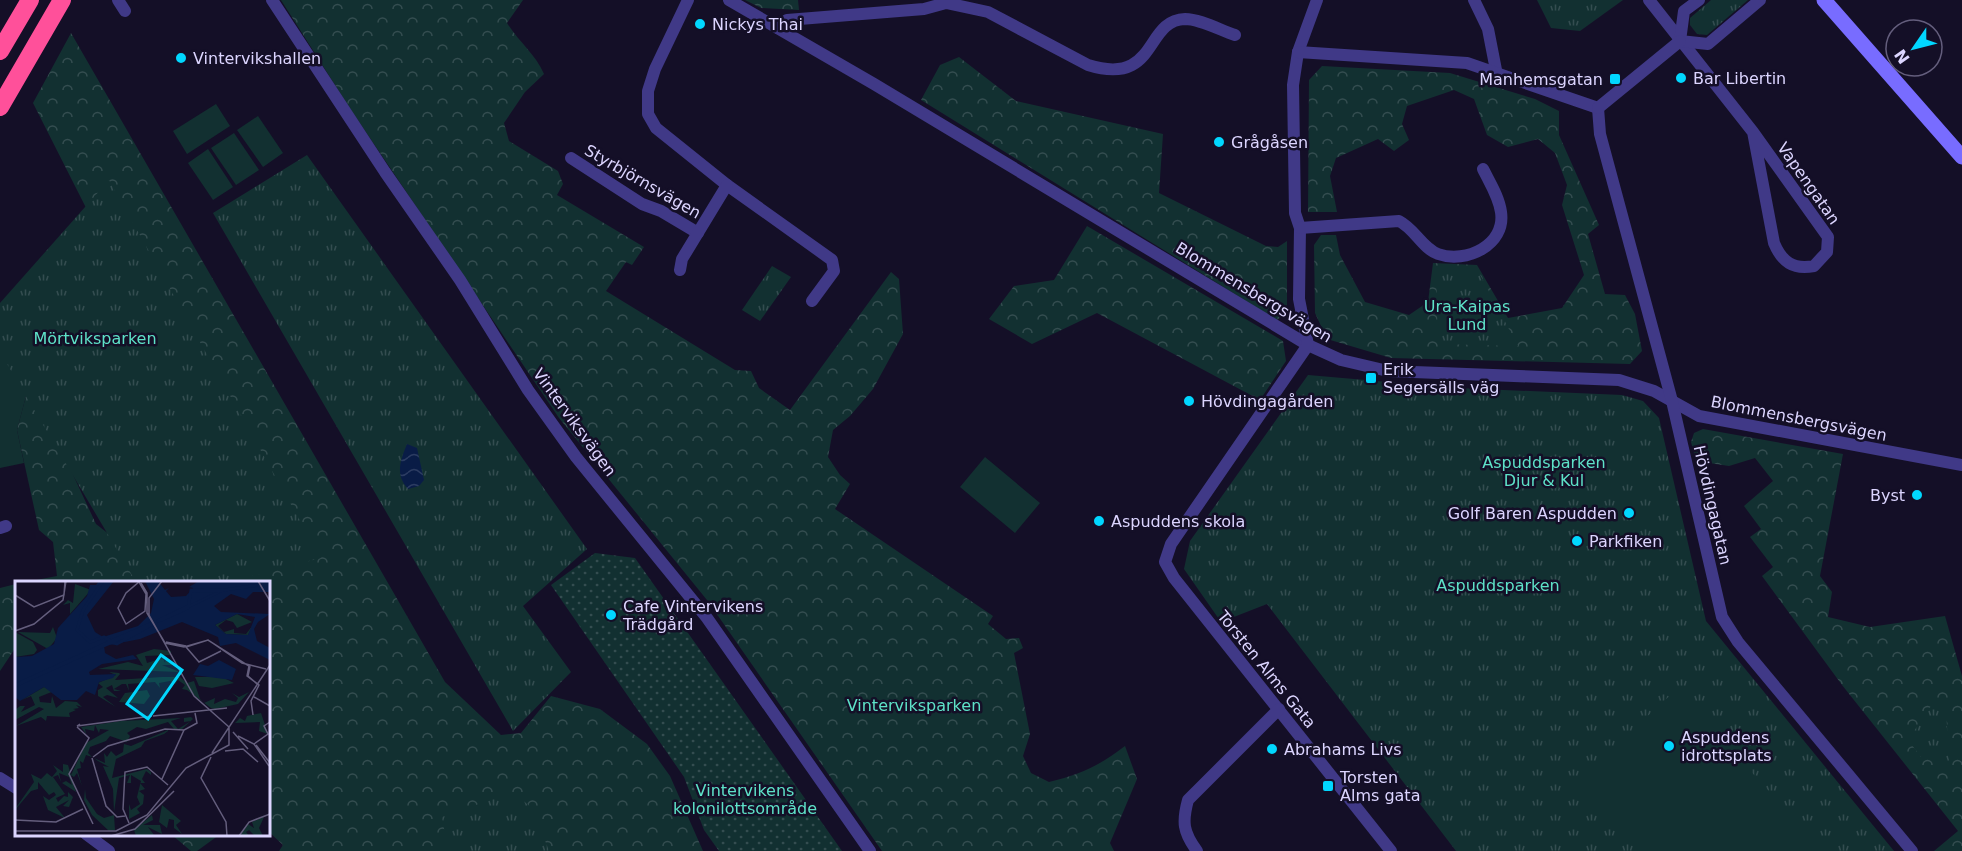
<svg xmlns="http://www.w3.org/2000/svg" width="1962" height="851" font-family="'DejaVu Sans',sans-serif">
	<style>
		.grass { fill: #123031 }
		.forest { fill: url(#forest-crowns) }
		.park { fill: url(#park-tufts) }
		.garden { fill: url(#garden-dots) }
		.water { fill: url(#water-waves) }
		.lines { fill: none; stroke-linecap: round; stroke-linejoin: round }
		.street { stroke: #403987; stroke-width: 12 }
		.secondary { stroke: #786cff; stroke-width: 15 }
		.highway { stroke: #ff509a; stroke-width: 18 }
		.poi-dot { fill: #01d7ff; stroke: #140f27; stroke-width: 2 }
		.labels { text-anchor: middle; stroke-width: 5; stroke-linejoin: round; paint-order: stroke }
		.poi-label { font-size: 16px; fill: #dcd5ff; stroke: #140f27; text-anchor: start }
		.street-label { font-size: 16px; fill: #dcd5ff; stroke: #140f27 }
		.park-label { font-size: 16px; fill: #5ee2c8; stroke: #140f27 }
		.inset-river { fill: none; stroke: #091c46; stroke-width: 3 }
		.inset-road { fill: none; stroke: #645e7d; stroke-width: 1.5 }
		.view { fill: #01d7ff; fill-opacity: 0.15; stroke: #01d7ff; stroke-width: 3 }
		.inset-edge { fill: none; stroke: #dcd5ff; stroke-width: 3 }
	</style>
	<defs>
		<pattern id="forest-crowns" width="20" height="18" patternUnits="userSpaceOnUse" patternTransform="scale(1.5)"><rect width="20" height="18" fill="#123031"/><path d="M2 6a3 3 0 1 1 6 0M12 15a3 3 0 1 1 6 0" fill="none" stroke="#344d50"/></pattern>
		<pattern id="park-tufts" width="24" height="20" patternUnits="userSpaceOnUse" patternTransform="scale(1.5)"><rect width="24" height="20" fill="#123031"/><path d="M3 7l-1-3M5 7V3M7 7l1-3M15 17l-1-3M17 17v-4M19 17l1-3" fill="none" stroke="#344d50"/></pattern>
		<pattern id="garden-dots" width="8" height="8" patternUnits="userSpaceOnUse" patternTransform="scale(1.5)"><rect width="8" height="8" fill="#123031"/><path d="M2 2h.1M6 6h.1" fill="none" stroke="#344d50" stroke-width="1.8" stroke-linecap="round"/></pattern>
		<pattern id="water-waves" width="16" height="10" patternUnits="userSpaceOnUse" patternTransform="scale(1.5)"><rect width="16" height="10" fill="#091c46"/><path d="M0 5q4-4 8 0t8 0" fill="none" stroke="#2c3c62"/></pattern>
	</defs>
	<rect width="100%" height="100%" fill="#140f27"/>
	<g class="grass">
		<polygon points="216,104 230,126 187,154 173,131"/>
		<polygon points="258,116 283,153 263,167 237,130"/>
		<polygon points="234,133 259,170 236,185 211,148"/>
		<polygon points="208,149 233,187 213,200 188,163"/>
		<polygon points="0,316 34,366 17,430 24,463 0,468"/>
		<polygon points="985,457 1040,503 1015,533 960,487"/>
		<polygon points="1697,627 1883,851 1583,851 1564,707"/>
	</g>
	<g class="forest">
		<path d="M281 0H523L507 23C518 41 536 55 544 74L525 92 504 123 509 141 558 171 563 184 557 195 644 247 632 265 626 262 606 291 735 370 751 371 759 388 790 410 891 272 899 279 903 334 873 389 850 416 833 430 828 457 840 475 850 484 835 509 993 616 988 624 1006 639 1019 638 1023 648 1014 653 1030 734 1023 756 1031 773 1049 782C1081 774 1099 766 1125 746L1137 779 1110 843 1114 851H882L707 600 559 418 349 107Z"/>
		<polygon points="745,0 798,0 799,10 761,8"/>
		<polygon points="71,33 445,682 501,735 521,733 551,696 600,709 647,744 670,776 703,851 279,851 283,845 268,831 268,582 213,582 117,269 33,103"/>
		<polygon points="959,57 1016,101 1163,134 1159,193 1266,246 1278,247 1287,241 1287,312 1277,320 921,100 940,65"/>
		<polygon points="1322,66 1450,73 1535,99 1559,111 1559,135 1599,225 1588,234 1605,294 1625,295 1635,314 1642,351 1630,364 1391,358 1327,339 1315,313 1314,245 1321,235 1336,235 1340,255 1365,302 1409,315 1428,302 1433,263 1477,265 1508,318 1562,308 1584,275 1562,205 1567,185 1555,153 1538,139 1508,147 1487,135 1474,99 1454,90 1407,106 1402,124 1409,140 1394,151 1378,139 1336,158 1330,176 1337,212 1308,212 1309,80"/>
		<polygon points="1087,226 1283,341 1286,361 1260,400 1097,313 1032,344 989,319 1014,286 1054,280"/>
		<polygon points="34,366 68,464 96,524 124,546 144,582 26,582 57,576 53,542 39,530 17,430"/>
		<polygon points="1703,429 1843,454 1820,576 1832,592 1828,617 1870,627 1945,616 1962,676 1962,851 1934,851 1958,831 1842,685 1762,576 1773,567 1750,537 1761,529 1744,506 1773,481 1755,458 1729,466 1696,461 1691,442 1694,433"/>
		<polygon points="16,584 16,647 0,671 0,588"/>
		<polygon points="172,835 219,835 197,851 191,851"/>
	</g>
	<g class="park">
		<polygon points="1537,0 1623,0 1580,31 1551,28"/>
		<polygon points="1711,0 1748,0 1707,35 1697,34 1690,25 1690,18"/>
		<polygon points="307,155 587,549 523,606 571,672 513,731 213,213"/>
		<polygon points="109,180 321,558 229,582 136,582 0,352 0,303"/>
		<polygon points="772,266 791,277 760,321 742,310"/>
		<polygon points="1436,267 1476,267 1518,346 1438,344"/>
		<polygon points="1308,375 1457,388 1622,395 1643,401 1659,418 1706,621 1894,851 1824,851 1676,690 1576,782 1639,851 1456,851 1267,604 1221,622 1184,569 1190,541"/>
		<polygon points="1931,706 1946,709 1949,762 1921,757 1908,740"/>
		<polygon points="513,792 533,809 549,851 448,851 442,817"/>
	</g>
	<polygon class="garden" points="595,553 635,558 842,851 719,851 704,830 684,777 551,585"/>
	<path class="water" d="M407 444 417 448 424 480 419 486 408 489C395 475 400 461 407 444Z"/>
	<g class="lines">
		<g class="street">
			<polyline points="118,0 125,11"/>
			<polyline points="272,0 385,172 460,280 528,390 576,457 707,618 870,851"/>
			<polyline points="688,0 655,69 648,91 648,114 656,128 727,185 832,260 834,271 812,301"/>
			<polyline points="729,0 874,84 1308,345 1341,360 1388,371 1619,380 1654,391 1699,416 1962,465"/>
			<polyline points="1317,0 1298,52 1293,85 1295,213 1300,228 1299,299 1308,345 1171,544 1165,562 1174,578 1391,851"/>
			<polyline points="1474,0 1488,29 1496,70"/>
			<path d="M1649 0 1753 132 1774 243C1782 262 1793 270 1814 266L1827 252 1828 237 1753 132"/>
			<polyline points="1699,0 1684,11 1680,41 1708,44 1760,0"/>
			<path d="M778 28 787 20 924 9 946 3 988 12 1088 65C1158 87 1144 20 1185 19 1200 19 1220 30 1235 35"/>
			<polyline points="1298,52 1467,63 1598,108"/>
			<polyline points="1598,108 1600,134 1672,401 1722,617 1738,642 1912,851"/>
			<polyline points="1598,108 1680,41"/>
			<polyline points="571,158 642,204 661,211 698,233"/>
			<path d="M1300 228 1399 221C1415 229 1422 248 1438 254 1466 264 1506 245 1501 212 1499 197 1490 183 1483 169"/>
			<polyline points="680,270 682,259 727,185"/>
			<polyline points="0,528 6,526"/>
			<polyline points="0,778 16,788"/>
			<polyline points="86,834 109,851"/>
			<path d="M1197 851C1183 832 1182 822 1188 800L1279 709"/>
		</g>
		<polyline class="secondary" points="1824,0 1962,157"/>
		<g class="highway">
			<polyline points="0,51 30,0"/>
			<polyline points="0,107 62,0"/>
		</g>
	</g>
	<g class="poi-dot">
		<circle cx="700" cy="24" r="6"/>
		<circle cx="181" cy="58" r="6"/>
		<circle cx="1681" cy="78" r="6"/>
		<rect x="1609" y="73" width="12" height="12" rx="3"/>
		<circle cx="1219" cy="142" r="6"/>
		<rect x="1365" y="372" width="12" height="12" rx="3"/>
		<circle cx="1189" cy="401" r="6"/>
		<circle cx="1917" cy="495" r="6"/>
		<circle cx="1629" cy="513" r="6"/>
		<circle cx="1099" cy="521" r="6"/>
		<circle cx="1577" cy="541" r="6"/>
		<circle cx="611" cy="615" r="6"/>
		<circle cx="1669" cy="746" r="6"/>
		<circle cx="1272" cy="749" r="6"/>
		<rect x="1322" y="780" width="12" height="12" rx="3"/>
	</g>
	<g class="labels">
		<g class="poi-label">
			<text x="712" y="30">Nickys Thai</text>
			<text x="193" y="64">Vintervikshallen</text>
			<text x="1693" y="84">Bar Libertin</text>
			<text x="1603" y="85" text-anchor="end">Manhemsgatan</text>
			<text x="1231" y="148">Grågåsen</text>
			<text x="1383" y="375">Erik<tspan x="1383" dy="18">Segersälls väg</tspan></text>
			<text x="1201" y="407">Hövdingagården</text>
			<text x="1905" y="501" text-anchor="end">Byst</text>
			<text x="1617" y="519" text-anchor="end">Golf Baren Aspudden</text>
			<text x="1111" y="527">Aspuddens skola</text>
			<text x="1589" y="547">Parkfiken</text>
			<text x="623" y="612">Cafe Vintervikens<tspan x="623" dy="18">Trädgård</tspan></text>
			<text x="1681" y="743">Aspuddens<tspan x="1681" dy="18">idrottsplats</tspan></text>
			<text x="1284" y="755">Abrahams Livs</text>
			<text x="1340" y="783">Torsten<tspan x="1340" dy="18">Alms gata</tspan></text>
		</g>
		<g class="street-label">
			<text transform="translate(643 181) rotate(30)" y="6">Styrbjörnsvägen</text>
			<text transform="translate(1809 183) rotate(55)" y="6">Vapengatan</text>
			<text transform="translate(1254 292) rotate(31)" y="6">Blommensbergsvägen</text>
			<text transform="translate(1799 418) rotate(11)" y="6">Blommensbergsvägen</text>
			<text transform="translate(575 422) rotate(54)" y="6">Vinterviksvägen</text>
			<text transform="translate(1713 505) rotate(77)" y="6">Hövdingagatan</text>
			<text transform="translate(1267 669) rotate(51)" y="6">Torsten Alms Gata</text>
		</g>
		<g class="park-label">
			<text x="1467" y="312">Ura-Kaipas<tspan x="1467" dy="18">Lund</tspan></text>
			<text x="95" y="344">Mörtviksparken</text>
			<text x="1544" y="468">Aspuddsparken<tspan x="1544" dy="18">Djur &amp; Kul</tspan></text>
			<text x="1498" y="591">Aspuddsparken</text>
			<text x="914" y="711">Vinterviksparken</text>
			<text x="745" y="796">Vintervikens<tspan x="745" dy="18">kolonilottsområde</tspan></text>
		</g>
	</g>
	<g transform="translate(15 581)">
		<rect width="255" height="255" fill="#140f27"/>
		<path d="M60 3 76 9 55 33V22L48 24 53 19 58 22ZM38 46 42 57 33 68 3 51 35 52ZM139 68 156 70V74L130 75 132 82 148 77 150 82 151 76 158 84H147L165 91 83 88 113 81 128 85 121 74ZM94 91 104 92 105 93 100 99 147 96H165L172 102 179 100 185 118 189 122 200 117 199 123 210 118 221 121 223 117 217 112 224 116 234 111 223 123 200 128 196 127 172 109 167 108 170 104 163 99 160 103 155 100 144 102 145 107 140 101 113 103 114 110 111 103H107L99 108 106 110H99L97 104 91 107 103 117 92 114 88 116 101 126 83 115V109L88 106 83 102 101 94ZM180 96H207L219 102 197 107 184 105ZM29 106 39 110 24 116 25 121 36 122 37 115 41 127 50 120 62 121 67 126 61 124 64 127 58 128 61 129 54 132 55 136 32 135 31 140 26 136 1 145 29 128 24 126 0 139V129L5 125H10L6 131 20 124 16 115 7 119ZM176 136 178 138 167 148H159L153 141 131 148 122 146 112 152 115 155 112 161 95 155 91 160 75 166 73 172 77 176 71 174 68 182 65 180 66 187 62 188 67 205 62 192 59 196 56 194 71 162 94 149 85 148 84 152 80 144 79 150 70 148 71 153 66 146 106 140 166 137 156 140 163 148 176 140 169 141V137ZM153 149V150L149 153 130 160 126 166 101 178 97 197 132 188 136 191V194L131 190 127 198 130 202H125L130 208 124 210 129 214 128 223 122 228 125 232 114 238V223L116 229 125 223 122 216 126 200 116 194V202H112L115 194 104 197 99 231 98 208 88 185 94 186 83 180 79 177 90 182 89 172 92 176 96 170 101 175 108 171 109 163 116 165ZM48 183 53 184 61 211 47 202 51 200 57 204 54 196 44 192 46 201 43 194 38 196 50 213 41 217 43 221 49 215 53 216V211L58 216 54 226 48 225 54 219 41 226 50 237 33 229 28 215 34 219 41 214 39 211 34 214 23 201V208L16 210 0 229V239V228L19 201 16 193 26 198 32 192 37 196 42 190 38 184 48 191ZM70 208 71 217 82 233 89 237 99 234 100 249 94 250 77 234 69 219ZM147 224 166 240 161 244 167 253 159 247V239L154 238 152 247 144 241ZM137 234 138 239 128 244H145L147 253 133 246 139 254 121 255 119 249ZM249 236 244 247 248 255H240L234 249 231 251 234 255H225L233 243 239 247 237 241Z" fill="#123031"/>
		<path d="M222 33 237 41 222 47 218 41 211 39 203 45 209 51 219 48V52L231 53 238 44 233 54 211 53 200 44ZM0 51 18 61 22 69 19 73 0 76ZM132 109 135 115 129 123 104 121 110 112ZM246 132 253 153 244 150 245 141 220 142 225 137 230 140 232 135Z" fill="#123031"/>
		<path d="M84 0H99L72 34 80 51 88 56 123 45 136 32 139 18 130 0H143L150 9 154 7 151 10 156 16 171 15 178 7 174 6 184 0H255V11H238L231 18 216 13 199 25 206 31 255 33 243 41 239 48 242 60 255 67V79L221 62 205 65 203 56 167 41 125 58 89 65 90 72 101 78 118 74 122 78 87 83 74 91 75 94 101 93 98 97 84 101 80 114 71 110 62 119H46L29 106 5 120 0 116V76L17 75 39 63 43 47 72 15 75 4H81ZM222 33 240 36 233 54 211 53 200 44ZM204 79 221 88 217 99 178 94 185 83 193 85Z" fill="#091c46" fill-rule="evenodd"/>
		<path class="inset-river" d="M88 0 68 29 62 49 75 61 89 56 96 60 137 42M177 10 210 9M173 26 204 11M142 40 173 25M142 41 173 27 176 9 204 10 242 4M0 104 94 61 102 63 138 43M0 105 122 50"/>
		<path class="inset-road" d="M243 0 255 20M124 1 131 13 130 30 111 43 103 27 111 12ZM126 2 132 12V32L150 62 169 66 193 59 234 85 232 95 244 104 236 120 238 134M0 14 19 26 49 14 50 0M0 50 19 43 48 19 51 0M151 61 171 65M171 66 193 59 227 82 251 88M171 66 184 81 206 70M235 85 233 95 242 103M239 116 255 125M138 135 212 127M65 143 62 145 137 135M62 146 74 157 54 193 78 243M218 151 233 168M223 155 239 163 254 185M239 163 253 153 249 145 255 141M241 164 255 182M210 170 228 168 243 181M197 172 255 84M78 176 93 165 150 148 169 149M196 176 186 197 211 241 212 255M77 177 91 225 102 236 110 235M147 198 169 149 182 142 180 132M0 239 41 241 68 228M114 242 108 228 110 191 132 186 153 204M0 250H101L132 234 171 187 214 164V146L179 115 134 34V17L147 0M13 255H51M96 255 120 248 159 210M224 255 234 241 255 233"/>
		<path class="view" d="M146 74 167 89 133 138 112 123Z"/>
		<rect width="255" height="255" class="inset-edge"/>
	</g>
	<g transform="translate(1914 48) rotate(235)"><circle r="28" fill="#140f27" stroke="#645e7d" stroke-width="1.5"/>
	<path d="M0-4.5L10 22L0 15L-10 22Z" fill="#01d7ff"/>
	<text y="-9" font-size="16" font-weight="bold" text-anchor="middle" fill="#dcd5ff">N</text>
	</g>
</svg>
